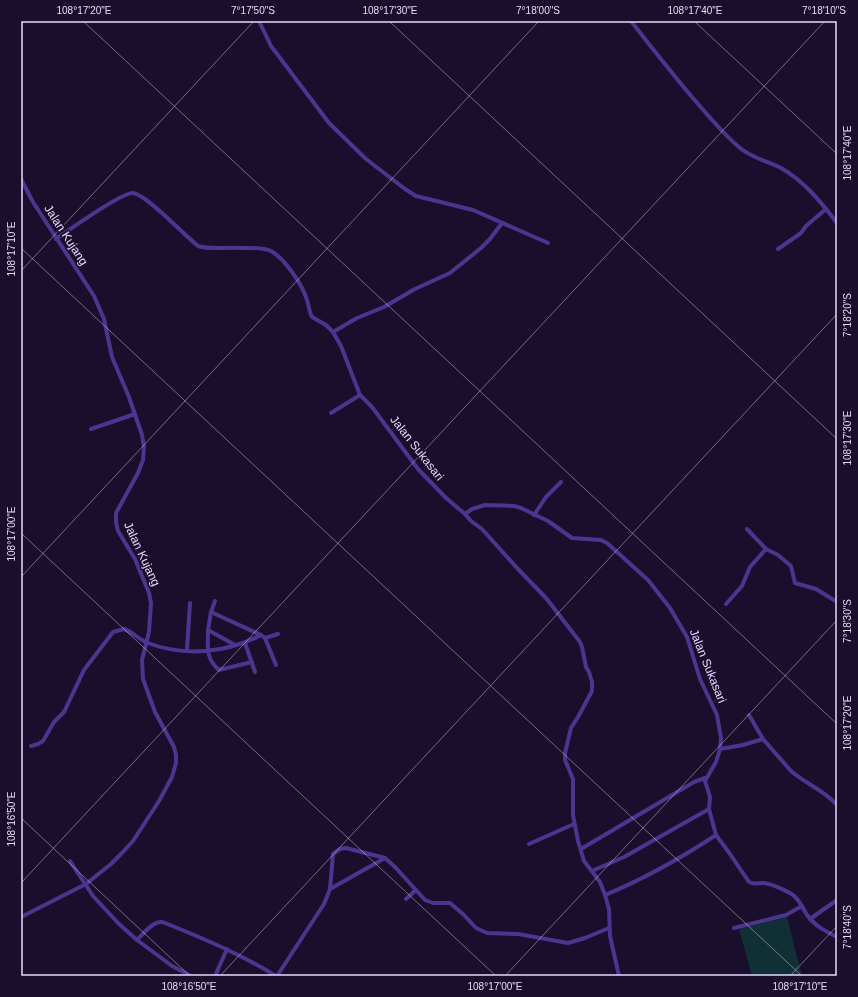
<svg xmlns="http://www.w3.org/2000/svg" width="858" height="997" font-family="Arial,sans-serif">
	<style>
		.green { fill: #113036 }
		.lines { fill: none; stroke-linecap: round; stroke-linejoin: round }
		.minor { stroke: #4b358f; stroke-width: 4 }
		.ticks { fill: none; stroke: #e5d9ff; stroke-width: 1; stroke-opacity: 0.45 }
		.labels { text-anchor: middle; stroke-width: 3.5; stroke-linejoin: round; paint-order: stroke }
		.street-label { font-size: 12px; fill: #e5d9ff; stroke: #190e2b }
		.neatline { fill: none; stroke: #e5d9ff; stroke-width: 1.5 }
		.ticks-label { font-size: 10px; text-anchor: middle; fill: #e5d9ff }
	</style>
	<rect width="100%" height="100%" fill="#190e2b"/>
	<polygon class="green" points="787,917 802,976 752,976 739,929"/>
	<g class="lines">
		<g class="minor">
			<polyline points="259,21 271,46 329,123 366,159 405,189 416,196 473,210 548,243"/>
			<path d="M631 21C651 47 671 72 692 97 707 114 722 133 740 148 752 158 767 161 781 168 804 181 821 202 837 223"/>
			<polyline points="21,179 33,202 94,296 104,319 112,357 129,397 142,435 144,447 143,460 138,473 116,513 116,522 118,531 135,559 149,593 151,603 149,632 142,660 143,679 155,712 174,747 176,755 176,763 172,777 159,801 133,841 122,853 111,864 86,884 21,917"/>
			<path d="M56 239C69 230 122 192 133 193 147 195 185 236 198 246 209 250 228 247 241 248 250 248 262 247 271 251 285 259 302 284 307 300 309 305 309 312 312 317L326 325 333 332 341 346 360 395 372 407 418 469 446 498 465 514 472 509 485 505 514 506 521 508 548 521 572 538 601 540 607 543 648 580 670 608 687 637 700 679 717 715 721 738 720 749 716 762 705 781 710 797 709 809 716 835 730 854 749 882C754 885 758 883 764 883 773 884 782 889 790 893 799 898 802 907 807 915 815 926 825 931 837 937"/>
			<polyline points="778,249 801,233 806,226 826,209"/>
			<polyline points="333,332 357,318 384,307 415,289 450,273 481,248 490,239 502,223"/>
			<polyline points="331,413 360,395"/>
			<polyline points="91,429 135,414"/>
			<polyline points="465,514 471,521 482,529 517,568 546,598 580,642 582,647 586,667 589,672 592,682 592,691 578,717 571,728 565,753 565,760 573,779 573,815 578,841 584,861 600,882 605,895 609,909 610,936 619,976"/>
			<polyline points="534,515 546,497 561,482"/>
			<polyline points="747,529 766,549 778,555 791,566 795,583 816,589 837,602"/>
			<polyline points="726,604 742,586 750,567 766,549"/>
			<polyline points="211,612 261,635"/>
			<polyline points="208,630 211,612 215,601"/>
			<polyline points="265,638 276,665"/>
			<polyline points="245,643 255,672"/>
			<path d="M235 645 208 630C208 646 205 658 219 670L252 662"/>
			<polyline points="187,650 190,603"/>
			<path d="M749 715 763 739 791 771C806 784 824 790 837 805"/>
			<path d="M31 746 38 744 43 741 54 722 64 712 84 670 113 632 124 629C133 632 139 640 148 643 184 657 227 653 261 635L265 638 278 634"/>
			<polyline points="720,749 743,745 763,739"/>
			<polyline points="529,844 574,824"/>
			<polyline points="581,849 694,782 705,778"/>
			<polyline points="70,861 93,896 119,924 137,940 172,966 191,976"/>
			<polyline points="592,871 624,857 709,809"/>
			<polyline points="330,889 385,858"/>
			<path d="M605 895C644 879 681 858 716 835"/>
			<polyline points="406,899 416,890"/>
			<polyline points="810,919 837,900"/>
			<polyline points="734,928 786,915 802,906"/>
			<path d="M137 940C143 934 152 922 161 922 164 922 167 924 170 925 207 940 242 955 276 976"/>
			<polyline points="215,976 227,949"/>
			<polyline points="277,976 324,904 330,889 333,854 340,849 346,848 385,858 396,868 425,900 433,903 450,903 463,914 476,928 487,933 518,934 568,943 585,938 609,928"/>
		</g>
	</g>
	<path class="ticks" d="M83 21 837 724M389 21 837 439M694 21 837 154M21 248 802 976M21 271 254 21M21 533 496 976M21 577 539 21M21 818 190 976M21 883 825 21M220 976 837 314M505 976 837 620M790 976 837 926"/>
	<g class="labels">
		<g class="street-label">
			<text transform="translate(66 235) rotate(57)" y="4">Jalan Kujang</text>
			<text transform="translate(417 448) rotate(52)" y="4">Jalan Sukasari</text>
			<text transform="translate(142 554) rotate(65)" y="4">Jalan Kujang</text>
			<text transform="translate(708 666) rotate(68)" y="4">Jalan Sukasari</text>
		</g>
	</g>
	<rect width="858" height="997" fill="none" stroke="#190e2b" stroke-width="44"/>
	<rect x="22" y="22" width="814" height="953" class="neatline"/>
	<g class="ticks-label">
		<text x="84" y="14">108°17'20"E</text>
		<text x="253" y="14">7°17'50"S</text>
		<text x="390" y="14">108°17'30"E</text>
		<text x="538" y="14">7°18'00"S</text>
		<text x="695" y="14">108°17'40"E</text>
		<text x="824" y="14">7°18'10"S</text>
		<text transform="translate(847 153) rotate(-90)" y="4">108°17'40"E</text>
		<text transform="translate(11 249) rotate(-90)" y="4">108°17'10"E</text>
		<text transform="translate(847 315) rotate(-90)" y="4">7°18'20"S</text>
		<text transform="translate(847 438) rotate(-90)" y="4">108°17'30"E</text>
		<text transform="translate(11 534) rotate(-90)" y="4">108°17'00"E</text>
		<text transform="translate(847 621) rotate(-90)" y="4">7°18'30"S</text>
		<text transform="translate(847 723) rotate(-90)" y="4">108°17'20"E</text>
		<text transform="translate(11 819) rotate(-90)" y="4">108°16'50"E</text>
		<text transform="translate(847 927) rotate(-90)" y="4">7°18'40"S</text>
		<text x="189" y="990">108°16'50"E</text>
		<text x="495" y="990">108°17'00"E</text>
		<text x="800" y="990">108°17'10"E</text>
	</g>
</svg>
